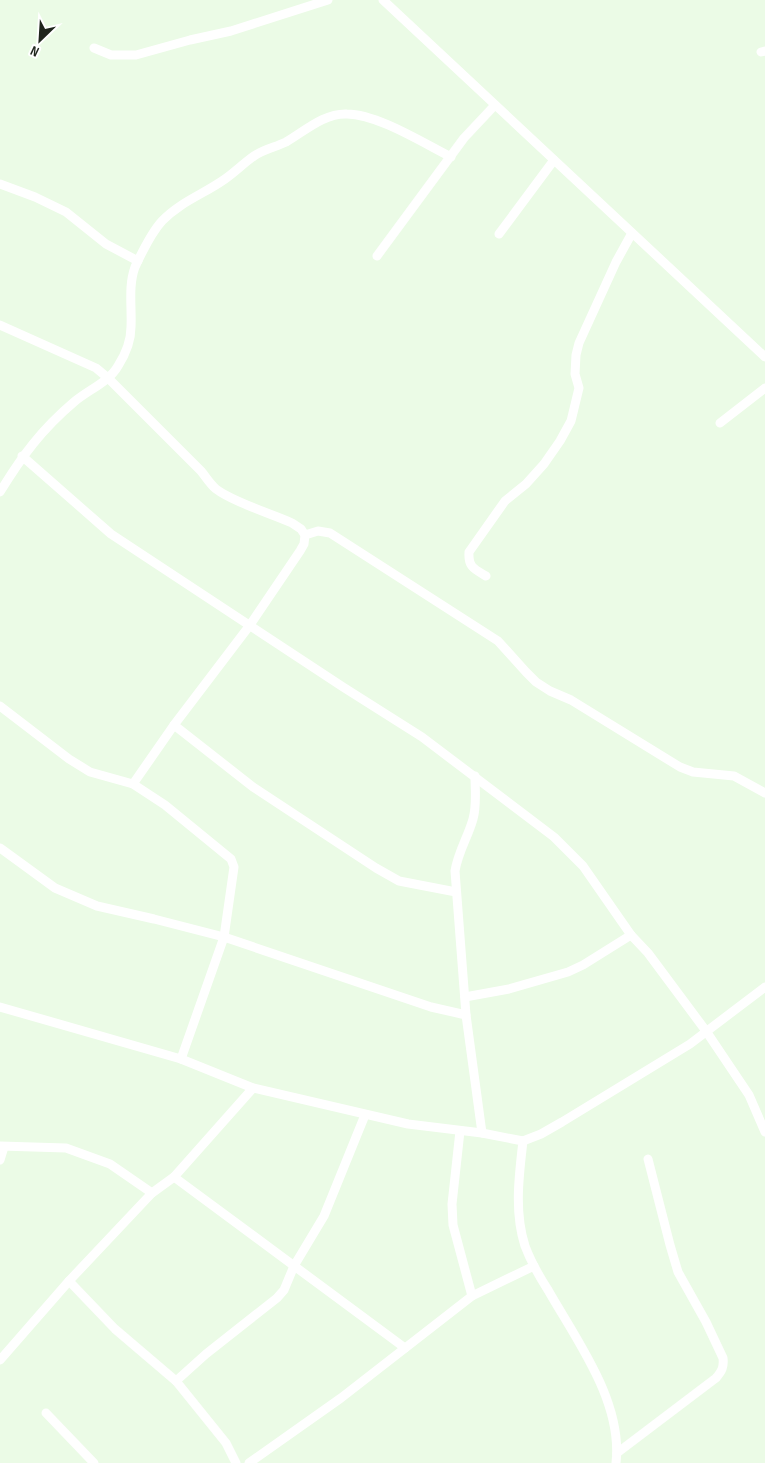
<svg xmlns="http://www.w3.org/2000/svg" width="765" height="1463" font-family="'Sofia Sans Condensed',sans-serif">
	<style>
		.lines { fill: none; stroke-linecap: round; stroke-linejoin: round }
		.minor { stroke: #fff; stroke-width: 9 }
	</style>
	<rect width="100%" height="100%" fill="#ebfbe6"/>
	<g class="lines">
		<g class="minor">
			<polyline points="383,0 765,357"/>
			<polyline points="94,48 111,55 136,55 190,40 231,31 328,0"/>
			<polyline points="761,52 765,51"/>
			<polyline points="0,184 35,197 66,212 106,244 138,261"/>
			<polyline points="499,234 554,160"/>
			<polyline points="377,256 464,138 495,105"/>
			<path d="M0 325 96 368 108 378 201 471C206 477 210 484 216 489 233 502 272 514 292 523L301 529 305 535 304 544 300 551 250 625 174 725 133 784"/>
			<polyline points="720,423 765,388"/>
			<polyline points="22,456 111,534 343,687 422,737 554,837 583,866 631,935 648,953 706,1031 749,1095 765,1132"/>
			<path d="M0 492C22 456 42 429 74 402 88 390 109 382 118 366 125 355 131 340 131 327 132 307 128 286 135 267 142 252 151 233 162 221 180 202 204 194 225 179 235 172 244 163 254 156 264 149 276 147 286 142 305 131 324 113 347 114 377 114 423 143 451 157"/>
			<polyline points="305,535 318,531 330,533 498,641 526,672 536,682 550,691 571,700 680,767 693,772 734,776 765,793"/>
			<path d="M486 576C474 569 468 567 469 552L505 501 526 484 544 464 560 441 571 421 579 388 575 374 576 355 579 343 616 262 632 233"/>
			<polyline points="0,706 69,759 90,772 133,784 165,805 231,859 234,867 224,937 181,1059"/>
			<polyline points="174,725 253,787 376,868 399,881 456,892"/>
			<path d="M475 776C475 790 477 805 473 819 468 837 458 852 455 871L466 1015 482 1133"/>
			<polyline points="0,848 55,888 97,906 154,919 224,937 431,1007 466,1015"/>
			<polyline points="465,997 509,989 568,972 583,965 631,935"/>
			<polyline points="0,1007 181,1059 253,1088 408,1124 482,1133 523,1141 541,1134 562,1122 690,1044 765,987"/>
			<polyline points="460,1131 452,1204 453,1225 472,1296"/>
			<path d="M523 1141C519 1176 514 1212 525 1246 531 1262 539 1276 548 1290 577 1341 623 1402 616 1463"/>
			<polyline points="0,1146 66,1148 110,1164 152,1193"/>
			<polyline points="0,1160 4,1147"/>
			<polyline points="174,1177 405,1348"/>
			<polyline points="69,1281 115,1329 176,1381 226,1443 236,1463"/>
			<polyline points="0,1360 69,1281 152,1193 174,1177 253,1088"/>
			<polyline points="176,1381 206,1354 277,1298 284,1290 294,1266 324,1216 365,1115"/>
			<polyline points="46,1413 94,1463"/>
			<path d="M617 1453 716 1378C722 1371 724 1367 723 1358L706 1322 678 1272 670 1245 648 1159"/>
			<polyline points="249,1463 341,1398 472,1296 534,1266"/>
		</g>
	</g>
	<g transform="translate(40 40) rotate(205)" stroke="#ffffff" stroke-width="4" paint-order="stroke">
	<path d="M0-4L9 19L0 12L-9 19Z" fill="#1f251d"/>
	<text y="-8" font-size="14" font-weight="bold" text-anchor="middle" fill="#1f251d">N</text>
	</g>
</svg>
